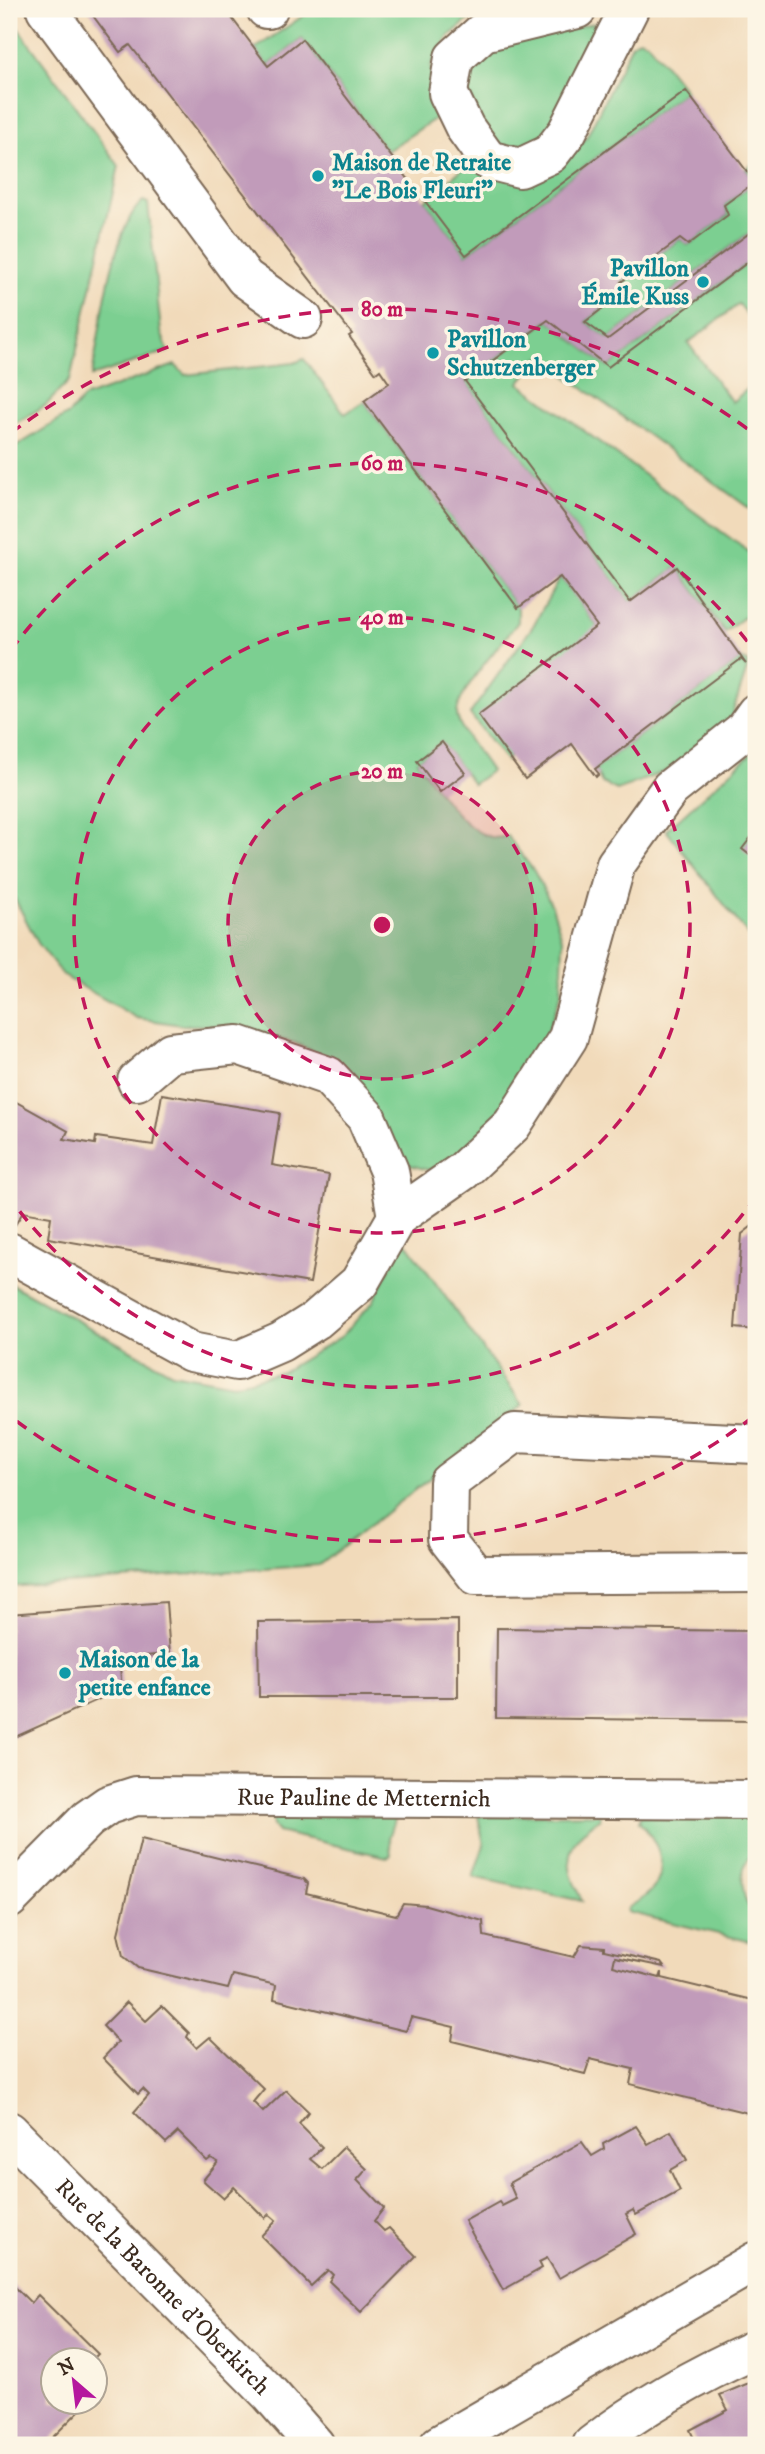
<svg xmlns="http://www.w3.org/2000/svg" width="765" height="2454" font-family="'IM FELL DW Pica',serif">
	<style>
		.green { fill: #7ccf91; stroke: #5c7c58; stroke-width: 2 }
		.building { fill: #c19bba }
		.lines { fill: none; stroke-linecap: round; stroke-linejoin: round }
		.minor-casing { stroke: #7b6855; stroke-width: 42 }
		.minor { stroke: #fff; stroke-width: 38 }
		.ring { fill: none; stroke: #c2185b; stroke-width: 3.5; stroke-dasharray: 12 9 }
		.culture-dot { fill: #0f9aa8; stroke: #fcf5e5; stroke-width: 2.5 }
		.labels { text-anchor: middle; stroke-width: 7; stroke-linejoin: round; paint-order: stroke }
		.culture-label { font-size: 24px; font-weight: bold; fill: #0d838f; stroke: #fcf5e5; text-anchor: start }
		.street-label { font-size: 24px; fill: #3b2a1e; stroke: #fcf5e5 }
		.centre { fill: #c2185b; stroke: #fcf5e5; stroke-width: 3.5 }
		.ring-label { font-size: 21px; text-anchor: middle; font-weight: bold; fill: #c2185b; stroke: #fcf5e5; stroke-width: 7; stroke-linejoin: round; paint-order: stroke }
	</style>
	<rect width="100%" height="100%" fill="#fcf5e5"/>
	<filter id="ink" filterUnits="userSpaceOnUse"><feTurbulence type="fractalNoise" baseFrequency=".0143" numOctaves="2"/><feDisplacementMap in="SourceGraphic" scale="14" xChannelSelector="R" yChannelSelector="G"/><feConvolveMatrix kernelMatrix="1 2 1 2 8 2 1 2 1" color-interpolation-filters="sRGB"/></filter>
	<filter id="wash" filterUnits="userSpaceOnUse"><feTurbulence type="fractalNoise" baseFrequency=".00686" numOctaves="4" result="noise"/><feDisplacementMap in="SourceGraphic" scale="28" xChannelSelector="R" yChannelSelector="G"/><feGaussianBlur stdDeviation="1.57" result="paint"/><feColorMatrix in="noise" values="0 0 0 0 0 0 0 0 0 0 0 0 0 0 0 0 0 1.4 0 .05"/><feComposite in="paint" operator="in"/></filter>
	<g filter="url(#wash)">
		<rect width="100%" height="100%" fill="#f1daba"/>
		<g class="green">
			<polygon points="313,9 511,9 471,18 449,36 431,65 436,118 387,151 302,39 268,66 255,49"/>
			<polygon points="9,16 119,166 70,380 46,405 9,427"/>
			<polygon points="593,23 599,26 601,36 545,136 507,154 462,101 469,58 488,45"/>
			<polygon points="639,39 647,42 686,91 466,255 425,201 469,163 565,161 586,138 632,44"/>
			<polygon points="756,162 756,228 608,339 585,322 624,292 621,282 680,239 688,245 728,215 724,205 755,182 746,169"/>
			<path d="M143 201 148 203 161 332 168 351 92 376C99 336 112 225 143 201Z"/>
			<polygon points="756,256 756,328 739,304 688,343 732,402 756,382 756,513 540,357 519,383 756,557 756,608 725,632 677,567 630,602 465,381 548,320 608,367"/>
			<path d="M304 359 345 414 364 401 518 608V622C504 641 457 691 457 714 457 727 483 758 491 771L473 784 442 743 417 761C434 784 472 849 507 836L534 871 552 906 563 942 561 994 546 1037 489 1128 442 1166 428 1170 402 1163 329 1059 295 1043 225 1026 181 1025 137 1018 64 976 38 943 9 888V451L70 413 83 398 175 365 185 375 294 363Z"/>
			<polygon points="560,577 597,626 506,761 470,714 533,626"/>
			<polygon points="741,659 748,662 747,669 730,721 669,770 617,790 602,783 595,769"/>
			<polygon points="756,749 756,945 666,830"/>
			<polygon points="404,1239 523,1405 319,1565 9,1587 9,1283 172,1373 234,1384 282,1372 342,1336 373,1302"/>
			<polygon points="277,1813 396,1816 389,1838 391,1855 387,1857 278,1832 273,1826 272,1818"/>
			<path d="M600 1814V1818C563 1845 563 1861 582 1901L473 1877 484 1845 478 1816Z"/>
			<path d="M756 1814V1851C736 1866 740 1900 756 1917V1943L627 1912 628 1908C635 1903 645 1898 651 1891 671 1869 657 1839 639 1822L641 1815Z"/>
		</g>
		<g id="blocks">
			<g class="building">
				<polygon points="88,9 225,9 268,66 302,39 466,255 686,91 755,182 724,205 728,215 688,245 680,239 621,282 624,292 585,322 608,339 756,228 756,256 608,367 548,320 465,381 630,602 677,567 746,664 741,659 595,769 599,774 596,777 572,744 525,779 478,715 597,626 560,577 518,608 364,401 389,383 380,370 376,373 349,336 352,334 130,45 120,52"/>
				<polygon points="442,742 465,773 440,792 417,761"/>
				<polygon points="756,831 756,860 742,849"/>
				<polygon points="162,1094 280,1113 272,1165 329,1175 310,1283 48,1238 51,1217 23,1212 15,1225 9,1222 9,1098 68,1131 64,1139 95,1144 96,1137 153,1145"/>
				<polygon points="756,1223 756,1330 735,1328 742,1234"/>
				<polygon points="166,1602 170,1654 119,1658 122,1689 13,1738 9,1729 9,1614"/>
				<polygon points="458,1620 458,1697 259,1697 258,1622"/>
				<polygon points="497,1628 756,1631 756,1721 496,1718"/>
				<polygon points="141,1839 304,1879 308,1883 306,1893 396,1915 403,1903 426,1905 483,1921 484,1936 574,1957 581,1945 604,1947 604,1950 661,1963 664,1967 615,1957 613,1966 660,1978 662,1972 662,1978 753,2000 756,1991 756,2115 630,2084 633,2069 590,2059 585,2074 452,2041 454,2027 411,2017 406,2031 274,1999 276,1985 233,1975 228,1989 138,1968 123,1956 118,1934"/>
				<polygon points="127,2002 146,2021 162,2006 189,2033 187,2037 197,2048 210,2037 264,2089 253,2102 263,2112 286,2090 309,2112 299,2124 322,2147 310,2159 322,2169 344,2147 367,2169 357,2180 384,2208 374,2221 384,2231 389,2228 416,2256 361,2312 329,2281 333,2275 328,2270 311,2286 261,2236 276,2220 269,2214 265,2218 234,2187 223,2198 206,2183 203,2180 218,2162 211,2158 207,2161 178,2132 166,2143 134,2112 149,2095 143,2089 138,2094 103,2058 118,2042 103,2026"/>
				<polygon points="636,2126 648,2144 671,2131 687,2160 670,2170 680,2191 636,2215 633,2210 626,2214 636,2234 559,2278 547,2258 539,2262 542,2268 503,2290 465,2221 499,2202 502,2206 516,2199 509,2183 582,2142 592,2156 604,2149 603,2144"/>
				<polygon points="9,2281 31,2303 38,2295 98,2354 92,2360 52,2360 52,2402 88,2402 45,2445 9,2445"/>
				<polygon points="94,2377 104,2386 94,2395"/>
				<polygon points="756,2380 756,2445 697,2445 690,2430 728,2410 720,2395"/>
			</g>
		</g>
	</g>
	<g filter="url(#ink)">
		<use href="#blocks" fill-opacity="0" stroke="#7b6855" stroke-width="2"/>
		<g class="lines">
			<defs>
				<g id="minor">
					<polyline points="46,9 245,278 303,319"/>
					<polyline points="266,9 268,9"/>
					<polyline points="577,9 483,32 454,58 448,93 465,128 488,160 520,168 550,154 567,132 629,9"/>
					<polyline points="137,1081 171,1052 238,1045 328,1076 366,1117 389,1171 397,1217"/>
					<polyline points="9,1252 191,1352 237,1361 281,1342 316,1320 359,1283 397,1217 463,1171 512,1125 568,1038 616,864 670,789 743,731 756,713"/>
					<polyline points="756,1444 515,1433 449,1482 448,1539 476,1575 756,1573"/>
					<path id="s1" d="M9 1899 88 1819 108 1805 136 1796 756 1800"/>
					<path id="s2" d="M9 2131 270 2394 315 2445"/>
					<polyline points="439,2445 756,2261"/>
					<path d="M592 2445C641 2407 699 2374 756 2349"/>
				</g>
			</defs>
			<use href="#minor" class="minor-casing"/>
			<use href="#minor" class="minor"/>
		</g>
	</g>
	<circle cx="382" cy="925" r="154" fill="#c2185b" fill-opacity=".12"/>
	<g class="ring">
		<circle cx="382" cy="925" r="154"/>
		<circle cx="382" cy="925" r="308"/>
		<path d="M756 1197A462 462 0 0 1 11 1200M11 650A462 462 0 0 1 756 653"/>
		<path d="M753 1417A616 616 0 0 1 11 1417M11 433A616 616 0 0 1 753 433"/>
	</g>
	<g class="culture-dot">
		<circle cx="318" cy="176" r="7"/>
		<circle cx="703" cy="282" r="7"/>
		<circle cx="433" cy="353" r="7"/>
		<circle cx="65" cy="1673" r="7"/>
	</g>
	<g class="labels">
		<g class="culture-label">
			<text x="332" y="170">Maison de Retraite<tspan x="332" dy="28">"Le Bois Fleuri"</tspan></text>
			<text x="689" y="276" text-anchor="end">Pavillon<tspan x="689" dy="28">Émile Kuss</tspan></text>
			<text x="447" y="347">Pavillon<tspan x="447" dy="28">Schutzenberger</tspan></text>
			<text x="79" y="1667">Maison de la<tspan x="79" dy="28">petite enfance</tspan></text>
		</g>
		<g class="street-label">
			<text dy="8" stroke="none"><textPath href="#s1" startOffset="394">Rue Pauline de Metternich</textPath></text>
			<text dy="8" stroke="none"><textPath href="#s2" startOffset="219">Rue de la Baronne d'Oberkirch</textPath></text>
		</g>
	</g>
	<circle cx="382" cy="925" r="10" class="centre"/>
	<g class="ring-label">
		<text x="382" y="316">80 m</text>
		<text x="382" y="470">60 m</text>
		<text x="382" y="624">40 m</text>
		<text x="382" y="778">20 m</text>
	</g>
	<rect width="765" height="2454" fill="none" stroke="#fcf5e5" stroke-width="35"/>
	<g transform="translate(74 2381) rotate(332)"><circle r="33" fill="#fcf5e5" stroke="#afa495" stroke-width="2"/>
	<path d="M0-5L12 26L0 18L-12 26Z" fill="#b5179e"/>
	<text y="-10" font-size="19" font-weight="bold" text-anchor="middle" fill="#3b2a1e">N</text>
	</g>
</svg>
